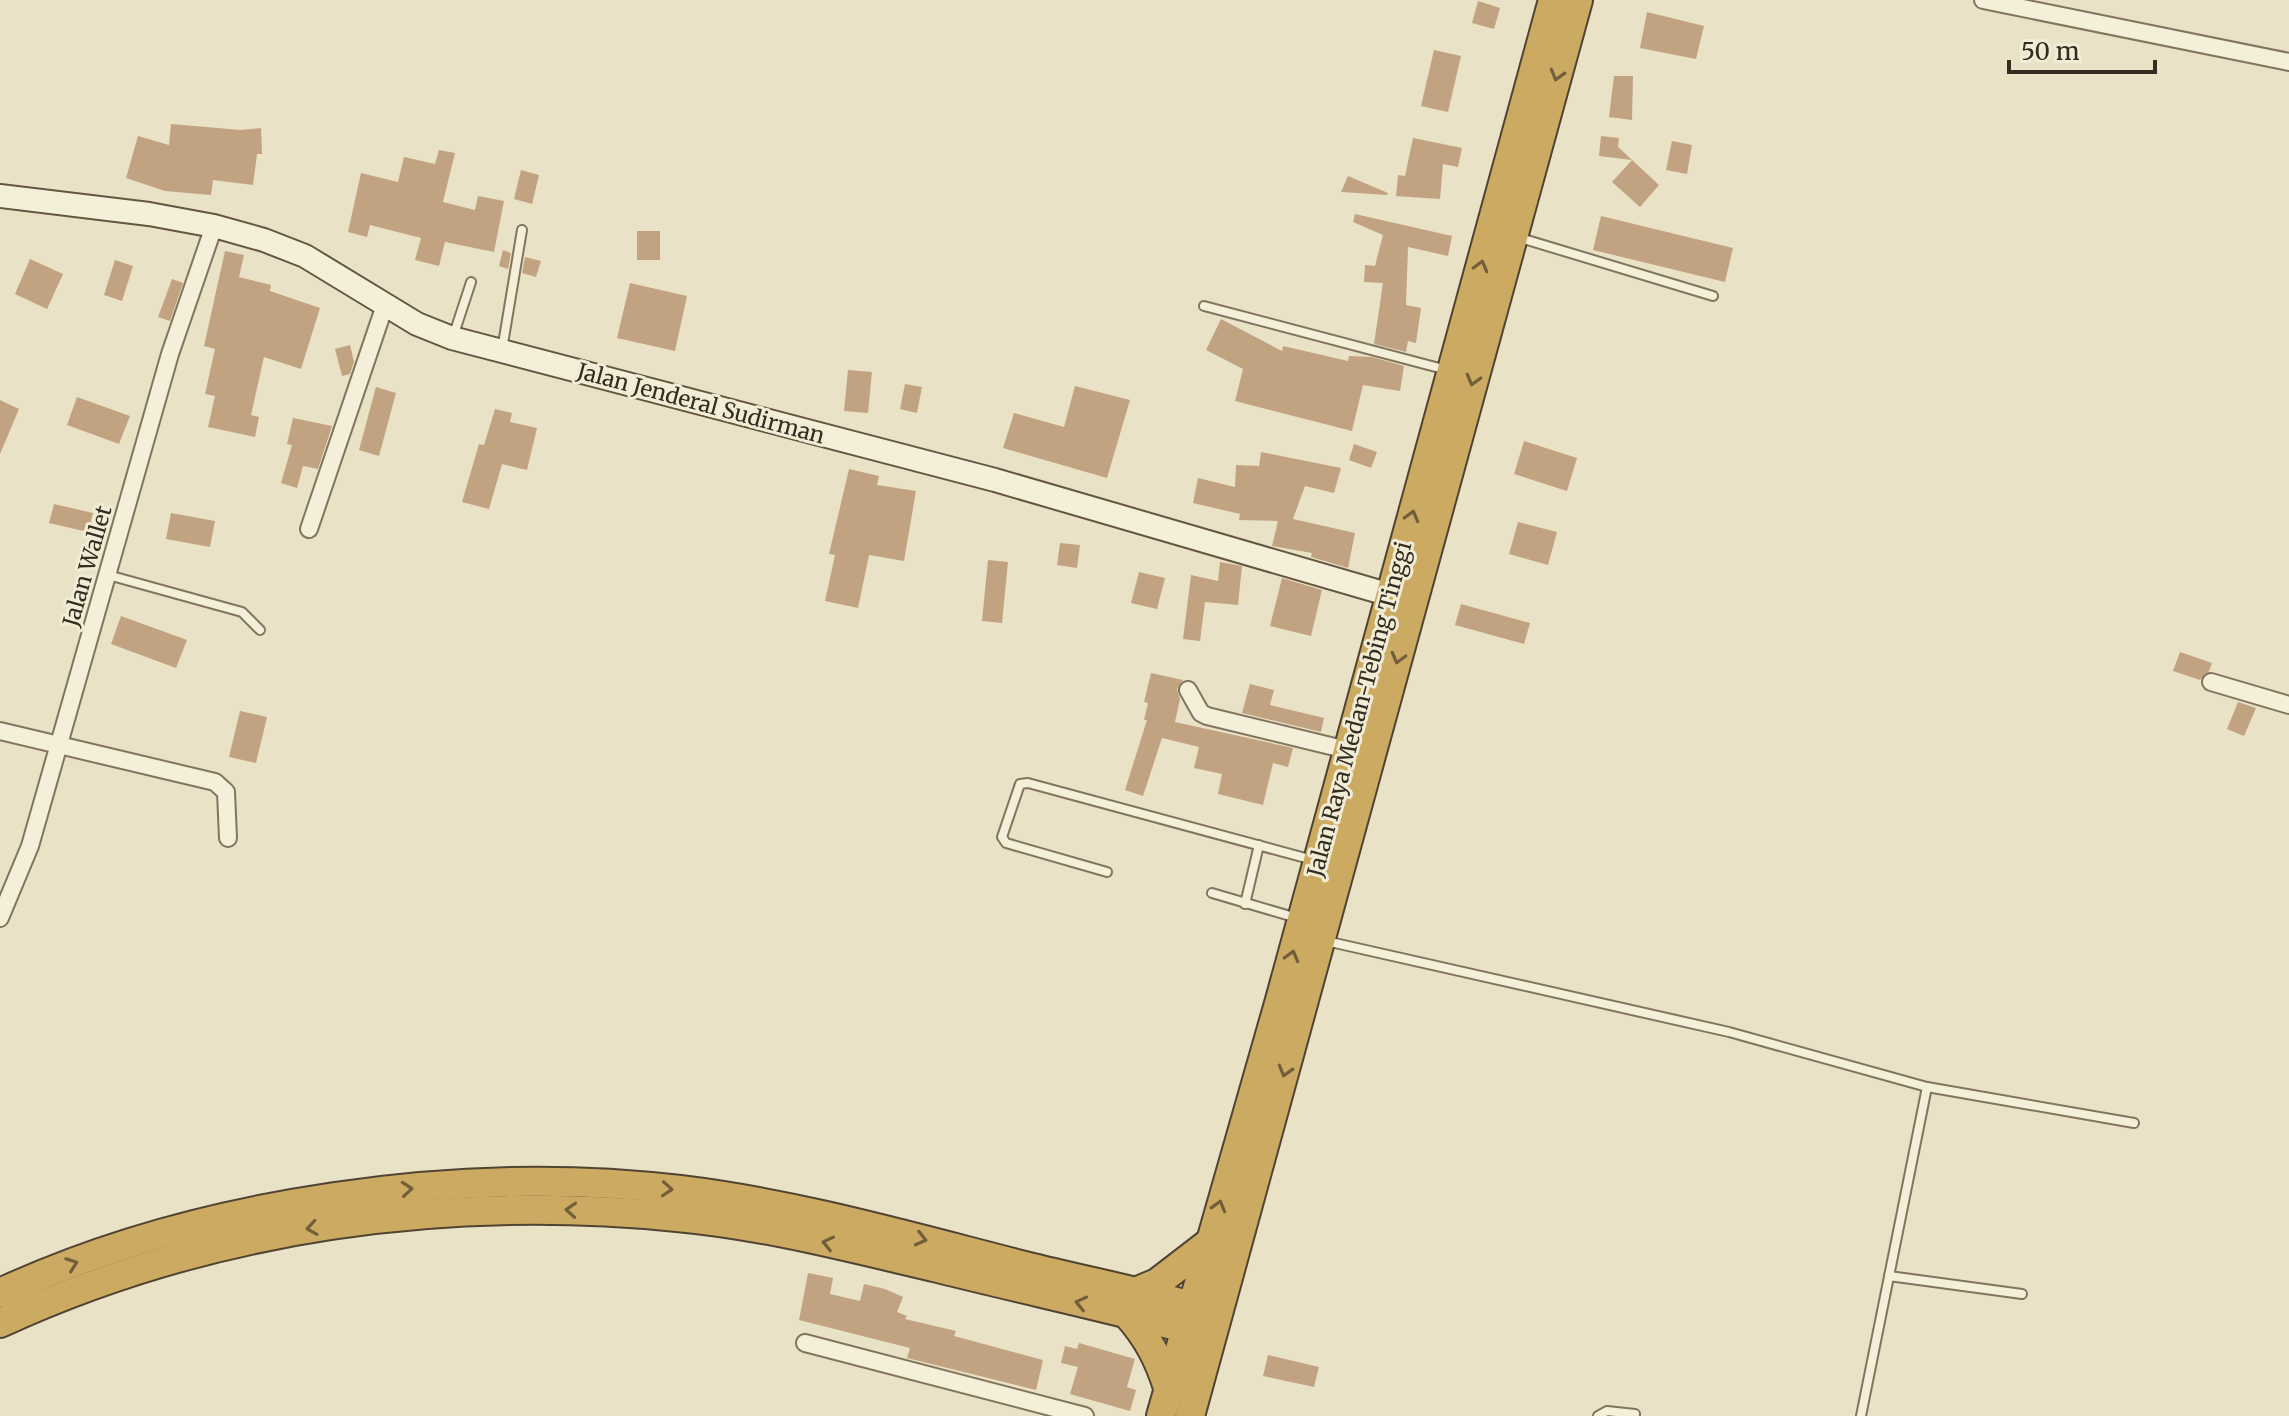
<svg xmlns="http://www.w3.org/2000/svg" width="2289" height="1416" font-family="Merriweather,serif">
	<style>
		.building { fill: #c2a381 }
		.lines { fill: none; stroke-linecap: round; stroke-linejoin: round }
		.lane-casing { stroke: #82755e; stroke-width: 12 }
		.street-casing { stroke: #82755e; stroke-width: 20 }
		.secondary-casing { stroke: #645641; stroke-width: 26 }
		.highway-casing { stroke: #504332; stroke-width: 32 }
		.lane { stroke: #f4efd9; stroke-width: 8 }
		.street { stroke: #f4efd9; stroke-width: 16 }
		.secondary { stroke: #f4efd9; stroke-width: 22 }
		.highway { stroke: #cdaa62; stroke-width: 28 }
		.oneway { stroke: #715e3a }
		.labels { text-anchor: middle; stroke-width: 6; stroke-linejoin: round; paint-order: stroke }
		.street-label { font-size: 22px; fill: #342c20; stroke: #f1ecd5 }
	</style>
	<rect width="100%" height="100%" fill="#e9e2c6"/>
	<g class="building">
		<polygon points="1478,1 1500,8 1494,29 1472,23"/>
		<polygon points="1647,12 1704,26 1696,59 1640,48"/>
		<polygon points="1434,50 1461,56 1448,112 1421,106"/>
		<polygon points="1614,76 1633,76 1632,120 1609,117"/>
		<polygon points="171,124 241,130 261,128 262,154 257,154 253,185 213,180 211,195 165,191 126,178 138,136 169,145"/>
		<polygon points="1601,136 1619,138 1618,147 1659,185 1640,207 1612,182 1632,160 1599,156"/>
		<polygon points="1413,138 1462,148 1458,167 1443,164 1440,199 1396,196 1398,175 1405,176"/>
		<polygon points="1672,141 1692,145 1687,174 1666,170"/>
		<polygon points="439,150 455,153 443,202 475,210 478,196 504,201 494,252 445,242 439,266 415,260 421,238 370,225 367,237 348,232 361,173 398,182 404,157 435,164"/>
		<polygon points="521,170 539,175 532,204 514,199"/>
		<polygon points="1348,176 1388,193 1387,195 1341,192"/>
		<polygon points="1355,214 1452,236 1448,256 1408,247 1406,305 1421,308 1416,343 1408,341 1406,352 1374,344 1383,283 1364,282 1365,265 1375,266 1383,235 1353,222"/>
		<polygon points="1601,216 1733,248 1725,282 1593,250"/>
		<rect x="637" y="231" width="23" height="29"/>
		<polygon points="503,250 511,253 508,269 499,266"/>
		<polygon points="225,251 244,255 239,277 271,285 270,291 320,308 301,369 264,357 251,415 259,417 255,437 208,427 215,396 205,394 215,349 204,346"/>
		<polygon points="525,257 541,261 536,277 522,273"/>
		<polygon points="30,259 63,274 47,309 15,294"/>
		<polygon points="115,260 133,266 122,301 104,295"/>
		<polygon points="172,279 183,283 170,321 158,317"/>
		<polygon points="630,283 687,296 675,351 617,338"/>
		<polygon points="1221,319 1282,351 1283,346 1348,361 1349,356 1372,357 1404,366 1400,391 1363,385 1352,431 1235,401 1243,369 1206,350"/>
		<polygon points="350,345 354,362 350,374 342,376 335,349"/>
		<polygon points="848,370 872,372 868,413 844,411"/>
		<polygon points="905,384 922,387 917,413 900,409"/>
		<polygon points="1075,386 1130,400 1107,478 1003,448 1014,413 1064,427"/>
		<polygon points="376,387 396,393 379,456 359,450"/>
		<polygon points="77,397 130,416 119,444 67,425"/>
		<polygon points="0,400 19,409 0,454"/>
		<polygon points="495,409 512,413 510,422 537,428 527,470 502,464 489,509 462,502 479,444 484,445"/>
		<polygon points="293,418 332,426 318,469 303,466 297,488 281,483 292,445 287,444"/>
		<polygon points="1524,441 1577,458 1567,491 1514,474"/>
		<polygon points="1354,444 1377,452 1371,468 1349,460"/>
		<polygon points="1261,452 1341,468 1334,493 1305,486 1293,519 1355,533 1348,568 1311,557 1312,553 1272,546 1278,521 1239,520 1240,514 1193,503 1198,478 1235,487 1236,465 1259,466"/>
		<polygon points="849,469 879,476 877,485 916,491 904,561 869,555 858,608 825,601 835,555 829,554"/>
		<polygon points="54,504 93,513 88,532 49,523"/>
		<polygon points="171,513 215,521 210,547 166,539"/>
		<polygon points="1518,522 1557,532 1548,565 1509,554"/>
		<polygon points="1060,543 1080,545 1077,568 1057,565"/>
		<polygon points="988,560 1008,562 1002,623 982,621"/>
		<polygon points="1220,562 1242,566 1238,605 1205,602 1200,641 1183,639 1191,575 1218,581"/>
		<polygon points="1139,572 1165,578 1157,609 1131,603"/>
		<polygon points="1282,578 1322,590 1311,636 1270,626"/>
		<polygon points="1461,604 1530,623 1524,644 1455,625"/>
		<polygon points="121,616 187,640 176,668 111,644"/>
		<polygon points="2180,652 2212,663 2209,671 2200,680 2173,671"/>
		<polygon points="1151,673 1183,680 1177,689 1180,699 1175,722 1293,748 1288,767 1273,763 1263,805 1218,794 1222,774 1194,768 1199,747 1162,738 1143,796 1125,790 1147,720 1144,720 1148,703 1144,702"/>
		<polygon points="1250,684 1274,690 1270,705 1324,718 1321,732 1242,713"/>
		<polygon points="2238,702 2256,708 2244,736 2227,729"/>
		<polygon points="240,711 267,717 256,763 229,757"/>
		<polygon points="808,1273 833,1278 830,1294 860,1301 864,1284 885,1289 903,1297 897,1312 907,1316 905,1319 956,1331 954,1336 1043,1360 1036,1390 907,1358 910,1348 799,1320"/>
		<polygon points="1079,1343 1135,1359 1127,1387 1136,1390 1130,1411 1070,1394 1078,1367 1061,1363 1065,1346 1077,1349"/>
		<polygon points="1268,1355 1319,1367 1314,1387 1263,1376"/>
	</g>
	<g class="lines">
		<defs>
			<g id="lane">
				<polyline points="1517,237 1713,296"/>
				<polyline points="1204,306 1447,370"/>
				<polyline points="453,337 471,282"/>
				<polyline points="502,350 522,230"/>
				<polyline points="108,575 242,612 260,630"/>
				<polyline points="1107,872 1006,843 1002,837 1020,784 1028,783 1313,860"/>
				<polyline points="1212,893 1297,918"/>
				<polyline points="1245,904 1259,845"/>
				<polyline points="1326,941 1729,1032 1927,1087 2134,1123"/>
				<polyline points="1889,1276 2022,1294"/>
				<polyline points="1598,1416 1607,1411 1635,1414"/>
				<polyline points="1861,1416 1927,1087"/>
			</g>
			<g id="street">
				<polyline points="1983,0 2289,62"/>
				<polyline points="309,529 385,305"/>
				<polyline points="2211,682 2289,705"/>
				<polyline points="1188,690 1201,713 1207,716 1347,750"/>
				<polyline points="0,731 215,782 226,792 228,838"/>
				<polyline points="0,918 30,846 170,354 214,226"/>
				<polyline points="805,1343 1085,1416"/>
			</g>
			<polyline id="secondary" points="0,196 149,214 214,226 264,240 305,256 417,324 452,338 995,480 1404,599"/>
			<g id="highway">
				<path d="M0 1293C198 1201 463 1164 680 1190 797 1204 911 1237 1025 1266 1085 1281 1147 1293 1206 1310"/>
				<polyline points="1133,1293 1157,1283 1209,1243"/>
				<path d="M1126 1313C1148 1337 1160 1361 1169 1391"/>
				<path d="M0 1323C211 1226 446 1194 677 1217 765 1225 852 1248 938 1268 1026 1290 1115 1309 1203 1333"/>
				<polyline points="1161,1416 1280,1000 1553,0"/>
				<polyline points="1190,1416 1578,0"/>
			</g>
		</defs>
		<use href="#lane" class="lane-casing"/>
		<use href="#street" class="street-casing"/>
		<use href="#secondary" class="secondary-casing"/>
		<use href="#highway" class="highway-casing"/>
		<use href="#lane" class="lane"/>
		<use href="#street" class="street"/>
		<use href="#secondary" class="secondary"/>
		<use href="#highway" class="highway"/>
	</g>
	<defs><path id="oneway-chevron" d="M-2-3.5L2.5 0L-2 3.5" fill="none" stroke-width="1.6" stroke-linecap="round" stroke-linejoin="round" transform="scale(2)"/></defs>
	<g class="oneway">
		<use href="#oneway-chevron" transform="translate(1557 75) rotate(106)"/>
		<use href="#oneway-chevron" transform="translate(1481 266) rotate(-75)"/>
		<use href="#oneway-chevron" transform="translate(1473 380) rotate(105)"/>
		<use href="#oneway-chevron" transform="translate(1412 516) rotate(-75)"/>
		<use href="#oneway-chevron" transform="translate(1398 658) rotate(105)"/>
		<use href="#oneway-chevron" transform="translate(1292 956) rotate(-75)"/>
		<use href="#oneway-chevron" transform="translate(1285 1071) rotate(106)"/>
		<use href="#oneway-chevron" transform="translate(407 1189) rotate(-5)"/>
		<use href="#oneway-chevron" transform="translate(667 1189) rotate(4)"/>
		<use href="#oneway-chevron" transform="translate(1219 1206) rotate(-74)"/>
		<use href="#oneway-chevron" transform="translate(571 1210) rotate(-176)"/>
		<use href="#oneway-chevron" transform="translate(312 1228) rotate(171)"/>
		<use href="#oneway-chevron" transform="translate(921 1239) rotate(14)"/>
		<use href="#oneway-chevron" transform="translate(828 1243) rotate(-167)"/>
		<use href="#oneway-chevron" transform="translate(72 1264) rotate(-20)"/>
		<use href="#oneway-chevron" transform="translate(1081 1303) rotate(-167)"/>
	</g>
	<g class="labels">
		<g class="street-label">
			<text transform="translate(701 403) rotate(15)" y="8">Jalan Jenderal Sudirman</text>
			<text transform="translate(87 566) rotate(-74)" y="8">Jalan Wallet</text>
			<text transform="translate(1359 709) rotate(-75)" y="8">Jalan Raya Medan-Tebing Tinggi</text>
		</g>
	</g>
	<path d="M2009 60v12h146v-12" fill="none" stroke="#342c20" stroke-width="4"/>
	<text x="2021" y="60" font-size="24" fill="#342c20" stroke="#f1ecd5" stroke-width="6" paint-order="stroke">50 m</text>
</svg>
